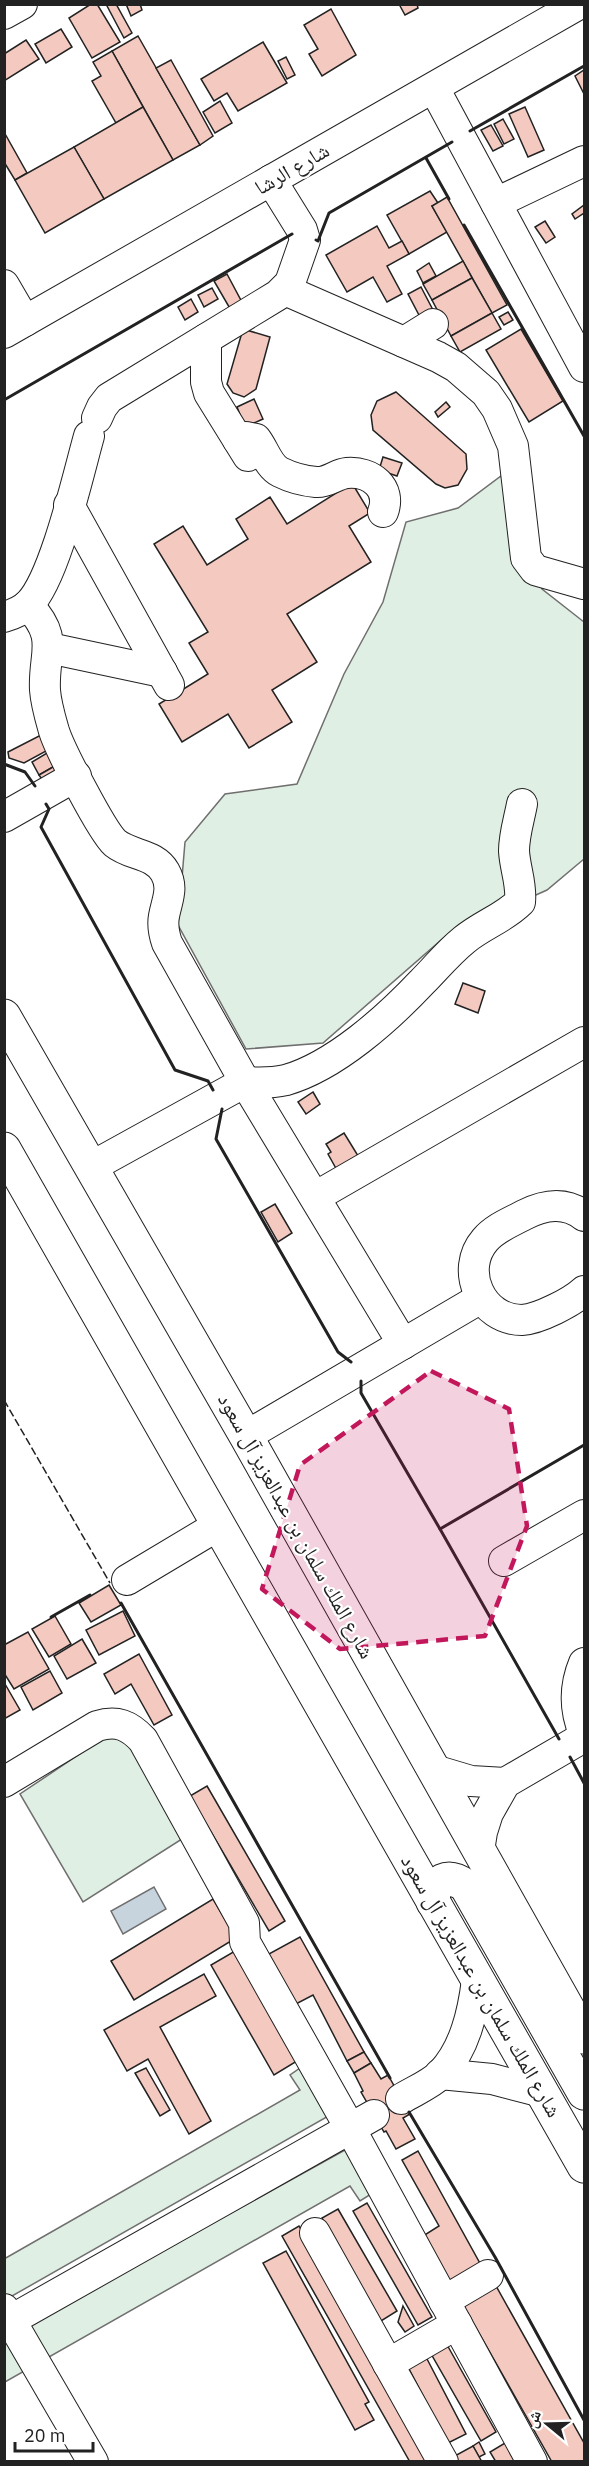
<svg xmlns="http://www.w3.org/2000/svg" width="589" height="2466" font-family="'IBM Plex Sans','Noto Naskh Arabic',sans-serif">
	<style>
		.green { fill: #e0efe3; stroke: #6f6f6f; stroke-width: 1.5 }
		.water { fill: #c7d3dd; stroke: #6f6f6f; stroke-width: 1.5 }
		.building { fill: #f3c9c0; stroke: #222; stroke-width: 1.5 }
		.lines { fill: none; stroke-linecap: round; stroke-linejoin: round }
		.minor-casing { stroke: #222; stroke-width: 32 }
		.major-casing { stroke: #222; stroke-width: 35 }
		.minor { stroke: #fff; stroke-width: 30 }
		.major { stroke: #fff; stroke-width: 33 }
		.fence { stroke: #222; stroke-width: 1.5; stroke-dasharray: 8 3; stroke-linecap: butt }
		.wall { stroke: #222; stroke-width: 3 }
		.marked { fill: #c2185b; fill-opacity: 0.2; stroke: #c2185b; stroke-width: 4.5; stroke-dasharray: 12 8; stroke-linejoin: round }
		.labels { text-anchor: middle; stroke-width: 4.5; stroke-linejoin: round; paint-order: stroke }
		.street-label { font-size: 21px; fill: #222; stroke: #fff }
	</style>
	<rect width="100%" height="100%" fill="#fff"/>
	<g class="green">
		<polygon points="501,476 542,589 584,622 584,859 547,890 447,935 323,1043 246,1049 178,925 185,842 225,794 297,784 344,674 383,602 406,522 458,508"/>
		<polygon points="124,1730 193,1832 83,1902 20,1794 111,1733"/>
		<polygon points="316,2057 346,2106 5,2300 4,2259 300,2090 290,2075"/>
		<polygon points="363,2140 387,2184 360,2201 350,2186 5,2382 4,2339"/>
	</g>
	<polygon class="water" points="154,1887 166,1909 123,1934 111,1911"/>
	<g class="building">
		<polygon points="91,4 97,4 120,42 92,58 69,18"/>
		<polygon points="106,4 116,4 132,33 124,38"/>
		<polygon points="126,4 140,4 142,10 131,16"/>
		<polygon points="399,4 417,4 418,8 405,15"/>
		<polygon points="331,9 356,55 322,76 309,54 318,49 304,25"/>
		<polygon points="61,29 72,47 46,63 35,44"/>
		<polygon points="138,36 200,145 173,160 112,51"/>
		<polygon points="26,40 39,59 4,81 4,54"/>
		<polygon points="263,42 287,83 238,111 227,93 214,101 201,79"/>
		<polygon points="112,51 143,107 116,123 92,81 101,76 93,62"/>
		<polygon points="286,57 295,75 287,79 278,61"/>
		<polygon points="171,60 213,136 200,145 156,68"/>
		<polygon points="584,70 584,94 575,76"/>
		<polygon points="220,101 232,123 215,133 203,112"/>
		<polygon points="143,107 173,160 104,199 74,147"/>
		<polygon points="525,107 544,150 528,157 509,114"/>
		<polygon points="503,119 514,139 504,144 494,124"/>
		<polygon points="491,125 503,146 493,151 481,130"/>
		<polygon points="4,132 27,173 15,180 4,162"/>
		<polygon points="74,147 104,199 45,233 15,180"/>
		<polygon points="430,191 438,203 432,206 447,232 409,254 387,215"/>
		<polygon points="447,197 507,305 492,313 432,206"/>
		<polygon points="584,205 584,213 575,219 572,214"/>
		<polygon points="545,221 555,237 546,243 535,227"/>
		<polygon points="377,226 389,248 402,241 409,254 387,266 402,294 387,302 373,277 347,292 326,255"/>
		<polygon points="463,261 472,278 432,300 423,284"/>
		<polygon points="429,263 436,276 423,283 417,271"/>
		<polygon points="227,274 244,306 232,312 214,281"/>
		<polygon points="472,278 492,313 451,336 432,300"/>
		<polygon points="421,287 433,310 420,317 408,294"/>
		<polygon points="212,288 218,299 204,307 198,295"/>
		<polygon points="191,299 198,312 185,320 178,307"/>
		<polygon points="508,312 513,320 504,325 499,317"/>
		<polygon points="492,313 501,329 460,352 451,336"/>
		<polygon points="243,329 270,337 256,389 244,397 233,393 227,384"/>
		<polygon points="521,329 563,401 529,422 486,350"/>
		<polygon points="396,392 466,454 467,469 458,485 445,488 436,484 373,430 371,415 377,401"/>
		<polygon points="254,399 263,419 245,427 237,407"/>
		<polygon points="446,402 450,407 438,417 435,412"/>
		<polygon points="383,457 402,463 397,476 379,470"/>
		<polygon points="352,483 370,513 349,526 371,562 287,614 317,662 272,690 292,722 249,748 228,714 182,742 159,704 208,674 189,643 208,632 154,544 183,526 207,565 248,539 236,519 270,497 287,524"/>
		<polygon points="41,735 48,750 24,763 9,758 8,752"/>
		<polygon points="52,750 60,763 39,775 32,762"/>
		<polygon points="60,763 47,787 39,775"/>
		<polygon points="463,983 485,991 478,1013 455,1004"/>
		<polygon points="313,1092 320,1104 306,1114 298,1102"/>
		<polygon points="344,1133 360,1159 338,1172 328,1154 331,1152 326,1144"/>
		<polygon points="275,1204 292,1233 278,1242 261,1212"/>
		<polygon points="109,1585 121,1605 91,1622 79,1603"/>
		<polygon points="123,1611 135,1636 99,1655 86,1630"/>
		<polygon points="55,1616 71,1644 49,1657 32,1629"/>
		<polygon points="28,1632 49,1669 14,1689 4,1673 4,1645"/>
		<polygon points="82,1639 96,1663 67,1679 54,1656"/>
		<polygon points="139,1654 172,1715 154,1725 131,1684 115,1694 104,1674"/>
		<polygon points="50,1671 62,1693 33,1710 21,1687"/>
		<polygon points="5,1684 20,1710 4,1719 4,1685"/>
		<polygon points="207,1786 285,1921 269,1931 190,1796"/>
		<polygon points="213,1899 236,1938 134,2000 111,1961"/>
		<polygon points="300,1937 364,2052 347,2061 313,1995 294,2005 267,1955"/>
		<polygon points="235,1951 297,2061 274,2075 211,1965"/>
		<polygon points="204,1974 216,1996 160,2027 211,2121 189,2134 148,2059 127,2071 104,2030"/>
		<polygon points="364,2052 371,2063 354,2073 347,2061"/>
		<polygon points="371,2063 381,2079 388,2075 410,2114 403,2118 415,2139 396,2149 386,2131 384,2132 361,2092 363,2091 354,2073"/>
		<polygon points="146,2068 170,2110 160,2116 135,2073"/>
		<polygon points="418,2151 482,2267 449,2285 423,2236 439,2226 402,2160"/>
		<polygon points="367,2203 432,2317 418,2325 353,2211"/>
		<polygon points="338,2209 397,2311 381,2321 322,2218"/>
		<polygon points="299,2226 430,2457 422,2462 410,2462 282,2236"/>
		<polygon points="286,2251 369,2402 365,2404 374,2420 355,2430 263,2263"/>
		<polygon points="491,2277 584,2443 584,2462 552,2462 458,2296"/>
		<polygon points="403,2306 414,2326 405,2332 398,2322"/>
		<polygon points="446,2343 496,2432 481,2441 430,2352"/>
		<polygon points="426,2357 466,2434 448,2443 408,2367"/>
		<polygon points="479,2442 485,2454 479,2457 473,2446"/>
		<polygon points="505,2443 516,2462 496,2462 490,2452"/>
		<polygon points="473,2446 482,2462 453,2462 451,2458"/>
	</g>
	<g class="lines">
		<defs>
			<g id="minor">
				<polyline points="4,14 22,4"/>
				<polyline points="434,88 584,367"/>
				<polyline points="496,203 584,161"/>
				<polyline points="4,285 25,321"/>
				<polyline points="285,290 438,357 456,367 486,393 497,409 513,446 526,558 535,570 584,584"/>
				<polyline points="4,333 579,4"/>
				<polyline points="206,339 206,382 209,393 248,456"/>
				<polyline points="404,342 433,324"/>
				<polyline points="97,418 102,407 109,398 278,295 290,283 305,240 302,230 271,180"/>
				<path d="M238 440 246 437 256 439C264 449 268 466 280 472 290 477 305 481 316 482 328 483 336 474 347 473 371 471 392 488 383 512"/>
				<polyline points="69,505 169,685"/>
				<path d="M28 605C60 639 43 652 45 690 46 704 50 717 54 731 60 750 102 831 115 843 131 856 154 853 165 872 174 888 167 900 164 916 162 926 164 934 167 943L245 1082 403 1344"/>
				<path d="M4 617C14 614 22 611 29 604 55 578 78 475 89 436"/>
				<polyline points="49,648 162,672"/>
				<polyline points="4,817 76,776"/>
				<path d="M91 1167 245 1082C259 1083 272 1083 286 1080 335 1066 388 1018 422 982 436 968 448 953 464 940 482 925 504 918 520 902 522 884 515 869 514 851 514 835 519 820 522 804"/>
				<polyline points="315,1197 584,1042"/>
				<path d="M584 1216C565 1201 544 1205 524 1215 511 1222 495 1228 485 1240 459 1270 481 1320 522 1320 539 1319 572 1302 584 1291"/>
				<polyline points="246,1436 481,1298"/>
				<polyline points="504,1561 584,1515"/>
				<polyline points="127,1580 219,1525"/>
				<path d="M584 1663C574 1687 574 1709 584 1733"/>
				<polyline points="434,1770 471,1781 505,1783"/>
				<path d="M4 1782 97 1726C117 1720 129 1725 143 1740L244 1923 245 1942 350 2128 532 2462"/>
				<polyline points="479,1851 482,1832 488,1813 505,1783 584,1737"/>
				<polyline points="440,2074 492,2079 542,2092"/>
				<path d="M401 2099C414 2091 431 2084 441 2074 465 2049 473 2012 477 1980"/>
				<polyline points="315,2233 443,2462"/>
				<polyline points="444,2301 488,2275"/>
				<polyline points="4,2309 93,2462"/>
				<polyline points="4,2324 374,2115"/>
				<polyline points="388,2364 457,2324"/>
			</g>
			<g id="major">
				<polyline points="4,1016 246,1436 584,2037"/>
				<polyline points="4,1149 584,2166"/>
				<path d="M433 1902C433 1879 448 1873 466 1886L584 2093"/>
			</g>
		</defs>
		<use href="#minor" class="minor-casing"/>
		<use href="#major" class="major-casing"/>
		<use href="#minor" class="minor"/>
		<use href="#major" class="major"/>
		<polyline class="fence" points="4,1400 110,1583"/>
		<g class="wall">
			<polyline points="470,131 584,66"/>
			<polyline points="426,158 449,199"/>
			<polyline points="464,225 584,436"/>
			<polyline points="316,240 318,241 329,213 452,142"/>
			<polyline points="4,400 292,234"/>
			<polyline points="4,764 25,772 35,786"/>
			<polyline points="46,804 49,809 41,827 175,1070 208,1081 213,1090"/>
			<polyline points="222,1109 216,1139 338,1352 351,1362"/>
			<polyline points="361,1381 361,1393 440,1529"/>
			<polyline points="121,1603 390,2078"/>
			<polyline points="51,1617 90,1595"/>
			<polyline points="559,1739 440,1529 584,1445"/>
			<polyline points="570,1757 584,1783"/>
			<polyline points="409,2112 495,2257 584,2420"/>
		</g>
	</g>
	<path class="marked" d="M431 1371 509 1409 527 1526 485 1636 340 1649 262 1589 300 1465Z"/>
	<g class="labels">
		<g class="street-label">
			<text transform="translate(292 169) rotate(-30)" y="7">شارع الرشا</text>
			<text transform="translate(296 1526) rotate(61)" y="7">شارع الملك سلمان بن عبدالعزيز آل سعود</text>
			<text transform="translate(481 1986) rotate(60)" y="7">شارع الملك سلمان بن عبدالعزيز آل سعود</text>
		</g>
	</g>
	<rect width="589" height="2466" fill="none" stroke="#222222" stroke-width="12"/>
	<g transform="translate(547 2424) rotate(289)" stroke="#ffffff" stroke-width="4.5" paint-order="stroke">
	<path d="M0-4.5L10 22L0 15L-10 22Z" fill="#222222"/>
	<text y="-9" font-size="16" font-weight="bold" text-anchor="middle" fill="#222222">ش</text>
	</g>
	<path d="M15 2442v9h78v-9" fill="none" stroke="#222222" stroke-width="3"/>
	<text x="24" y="2442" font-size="18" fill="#222222" stroke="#ffffff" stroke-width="4.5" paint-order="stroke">20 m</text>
</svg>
